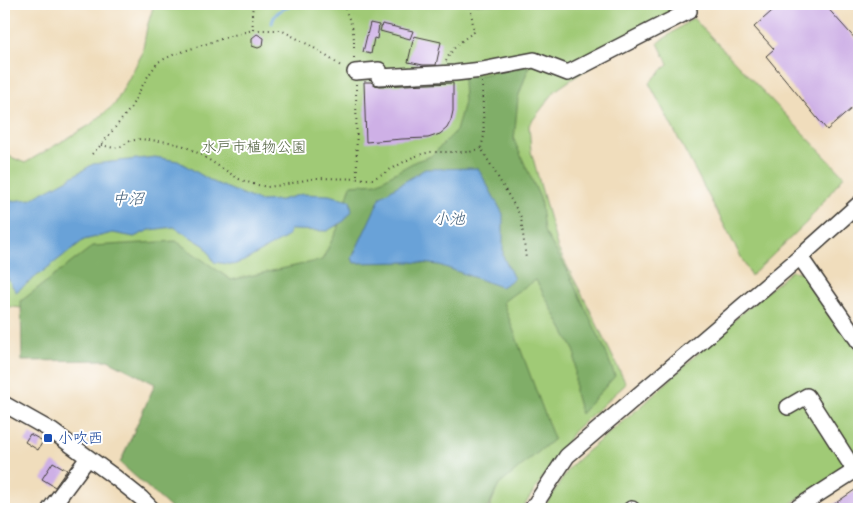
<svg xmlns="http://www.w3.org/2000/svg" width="863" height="513" font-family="Kalam,'Klee One',sans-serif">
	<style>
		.green { fill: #a0ca76; stroke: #5e7349 }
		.forest { fill: #80ae67; stroke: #4e6542 }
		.water { fill: #69a2d8; stroke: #425f7a }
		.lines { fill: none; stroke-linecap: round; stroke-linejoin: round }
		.stream { stroke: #69a2d8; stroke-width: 3 }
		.building { fill: #ceb0e6 }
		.minor-casing { stroke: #3c3934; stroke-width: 18 }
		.path { stroke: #3c3934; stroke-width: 2; stroke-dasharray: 1 4; stroke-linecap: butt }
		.minor { stroke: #fff; stroke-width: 15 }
		.transit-dot { fill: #1a4fb4; stroke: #fff; stroke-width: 2 }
		.labels { text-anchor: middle; stroke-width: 4; stroke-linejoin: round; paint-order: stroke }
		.park-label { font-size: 15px; fill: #516240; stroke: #fff }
		.transit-label { font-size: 15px; fill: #164399; stroke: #fff; text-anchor: start }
		.water-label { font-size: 16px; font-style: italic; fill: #425f7a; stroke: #fff }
	</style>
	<rect width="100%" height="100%" fill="#fff"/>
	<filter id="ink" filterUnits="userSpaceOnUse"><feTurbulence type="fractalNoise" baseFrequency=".02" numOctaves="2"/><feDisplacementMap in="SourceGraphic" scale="10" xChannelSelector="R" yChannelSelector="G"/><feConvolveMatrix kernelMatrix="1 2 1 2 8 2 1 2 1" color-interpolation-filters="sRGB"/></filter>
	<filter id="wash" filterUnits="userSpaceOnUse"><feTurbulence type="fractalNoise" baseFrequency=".0096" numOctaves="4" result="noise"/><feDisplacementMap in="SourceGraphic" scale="20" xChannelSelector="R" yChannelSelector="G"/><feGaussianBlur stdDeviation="1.12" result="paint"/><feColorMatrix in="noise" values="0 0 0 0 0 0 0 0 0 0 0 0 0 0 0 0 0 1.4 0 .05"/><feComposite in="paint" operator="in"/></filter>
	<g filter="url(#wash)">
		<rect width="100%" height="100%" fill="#f0ddbc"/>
		<g class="green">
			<polygon points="154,4 680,4 681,5 556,90 529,125 531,151 558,249 588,306 626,384 574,431 522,509 489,509 499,483 85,315 4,306 4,154 25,163 90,125 115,104 142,54 147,27"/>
			<polygon points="693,18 844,176 806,223 751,276 649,83 668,64 658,43"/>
			<polygon points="791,271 803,272 859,351 859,461 782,509 543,509 570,467 585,453 644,404 726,327"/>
		</g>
		<polygon class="forest" points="529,66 518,98 514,140 540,198 544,231 565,266 603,345 615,376 581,414 575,393 575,352 536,280 515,293 503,302 554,439 499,485 487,509 172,509 120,463 155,384 108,360 22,361 21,301 93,246 176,241 231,280 322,260 337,230 351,185 377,183 416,161 431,156 456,131 464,102 463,78"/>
		<g class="water">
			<polygon points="155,157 178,161 213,182 259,201 281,200 302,194 329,195 350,200 352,211 344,221 327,231 290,230 287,237 244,261 233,265 214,262 205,246 174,227 150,230 134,237 113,233 84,240 16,292 4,272 4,203 11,201 31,199 70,178 93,164"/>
			<polygon points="478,168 503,214 503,256 514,279 501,287 439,265 411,262 354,263 352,258 381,196 425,169"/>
		</g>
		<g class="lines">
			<path class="stream" d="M272 23C275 10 284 9 295 4"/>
		</g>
		<g id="blocks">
			<g class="building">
				<polygon points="780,4 824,4 859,43 859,102 827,130 766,56 774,49 754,27"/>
				<polygon points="370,23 379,25 377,39 374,38 371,54 363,52"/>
				<polygon points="382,24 413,31 410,39 380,31"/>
				<polygon points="257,34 264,38 263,46 258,48 252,46 252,38"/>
				<polygon points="414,36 441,42 436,65 423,65 408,62"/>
				<polygon points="364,82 371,82 375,85 379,86 453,83 453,111 451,120 447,128 440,134 428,138 402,139 366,142"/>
				<polygon points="30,434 43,441 38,450 25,442"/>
				<polygon points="53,462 67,470 55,487 42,479"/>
				<polygon points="859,487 859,509 827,509"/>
			</g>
		</g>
	</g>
	<g filter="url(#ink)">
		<use href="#blocks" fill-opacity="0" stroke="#3c3934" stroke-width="1"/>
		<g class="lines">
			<defs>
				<g id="minor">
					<polyline points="355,72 379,70 379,77 455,73 482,70 534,60 568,73 689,11 685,4"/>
					<polyline points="800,257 859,342"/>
					<polyline points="4,404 52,431 116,478 141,498 152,509"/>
					<polyline points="788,407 807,396 855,471"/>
					<polyline points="50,509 88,458"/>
					<polyline points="532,509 567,456 800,257 859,204"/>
					<polyline points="631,509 632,509"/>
					<polyline points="795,509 859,468"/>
				</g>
			</defs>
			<use href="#minor" class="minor-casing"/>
			<g class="path">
				<polyline points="343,4 352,26 354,39 354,60"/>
				<polyline points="253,30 252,15 253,4"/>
				<path d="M446 61C452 48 462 40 474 32L470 4"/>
				<polyline points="482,82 484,136 481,148 521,217 526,259"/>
				<polyline points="356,84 357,179"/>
				<polyline points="101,145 114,148 122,146 130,141 140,139 169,142 184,146 198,153 239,179 253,184 267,187 283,185 315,178 373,179 413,157 422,154 431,152 470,152 481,148"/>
				<polyline points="92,154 101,145 130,109 146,79 158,62 175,54 230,36 253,30 281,30 311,46 338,64 343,68"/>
			</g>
			<use href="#minor" class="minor"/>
		</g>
	</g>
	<rect class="transit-dot" x="43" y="433" width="10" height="10" rx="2.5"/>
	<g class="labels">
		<g class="park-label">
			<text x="254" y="152">水戸市植物公園</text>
		</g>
		<g class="transit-label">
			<text x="58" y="443">小吹西</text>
		</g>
		<g class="water-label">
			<text x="128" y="204">中沼</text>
			<text x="449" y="224">小池</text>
		</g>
	</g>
	<rect width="863" height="513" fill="none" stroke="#fff" stroke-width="20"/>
</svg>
